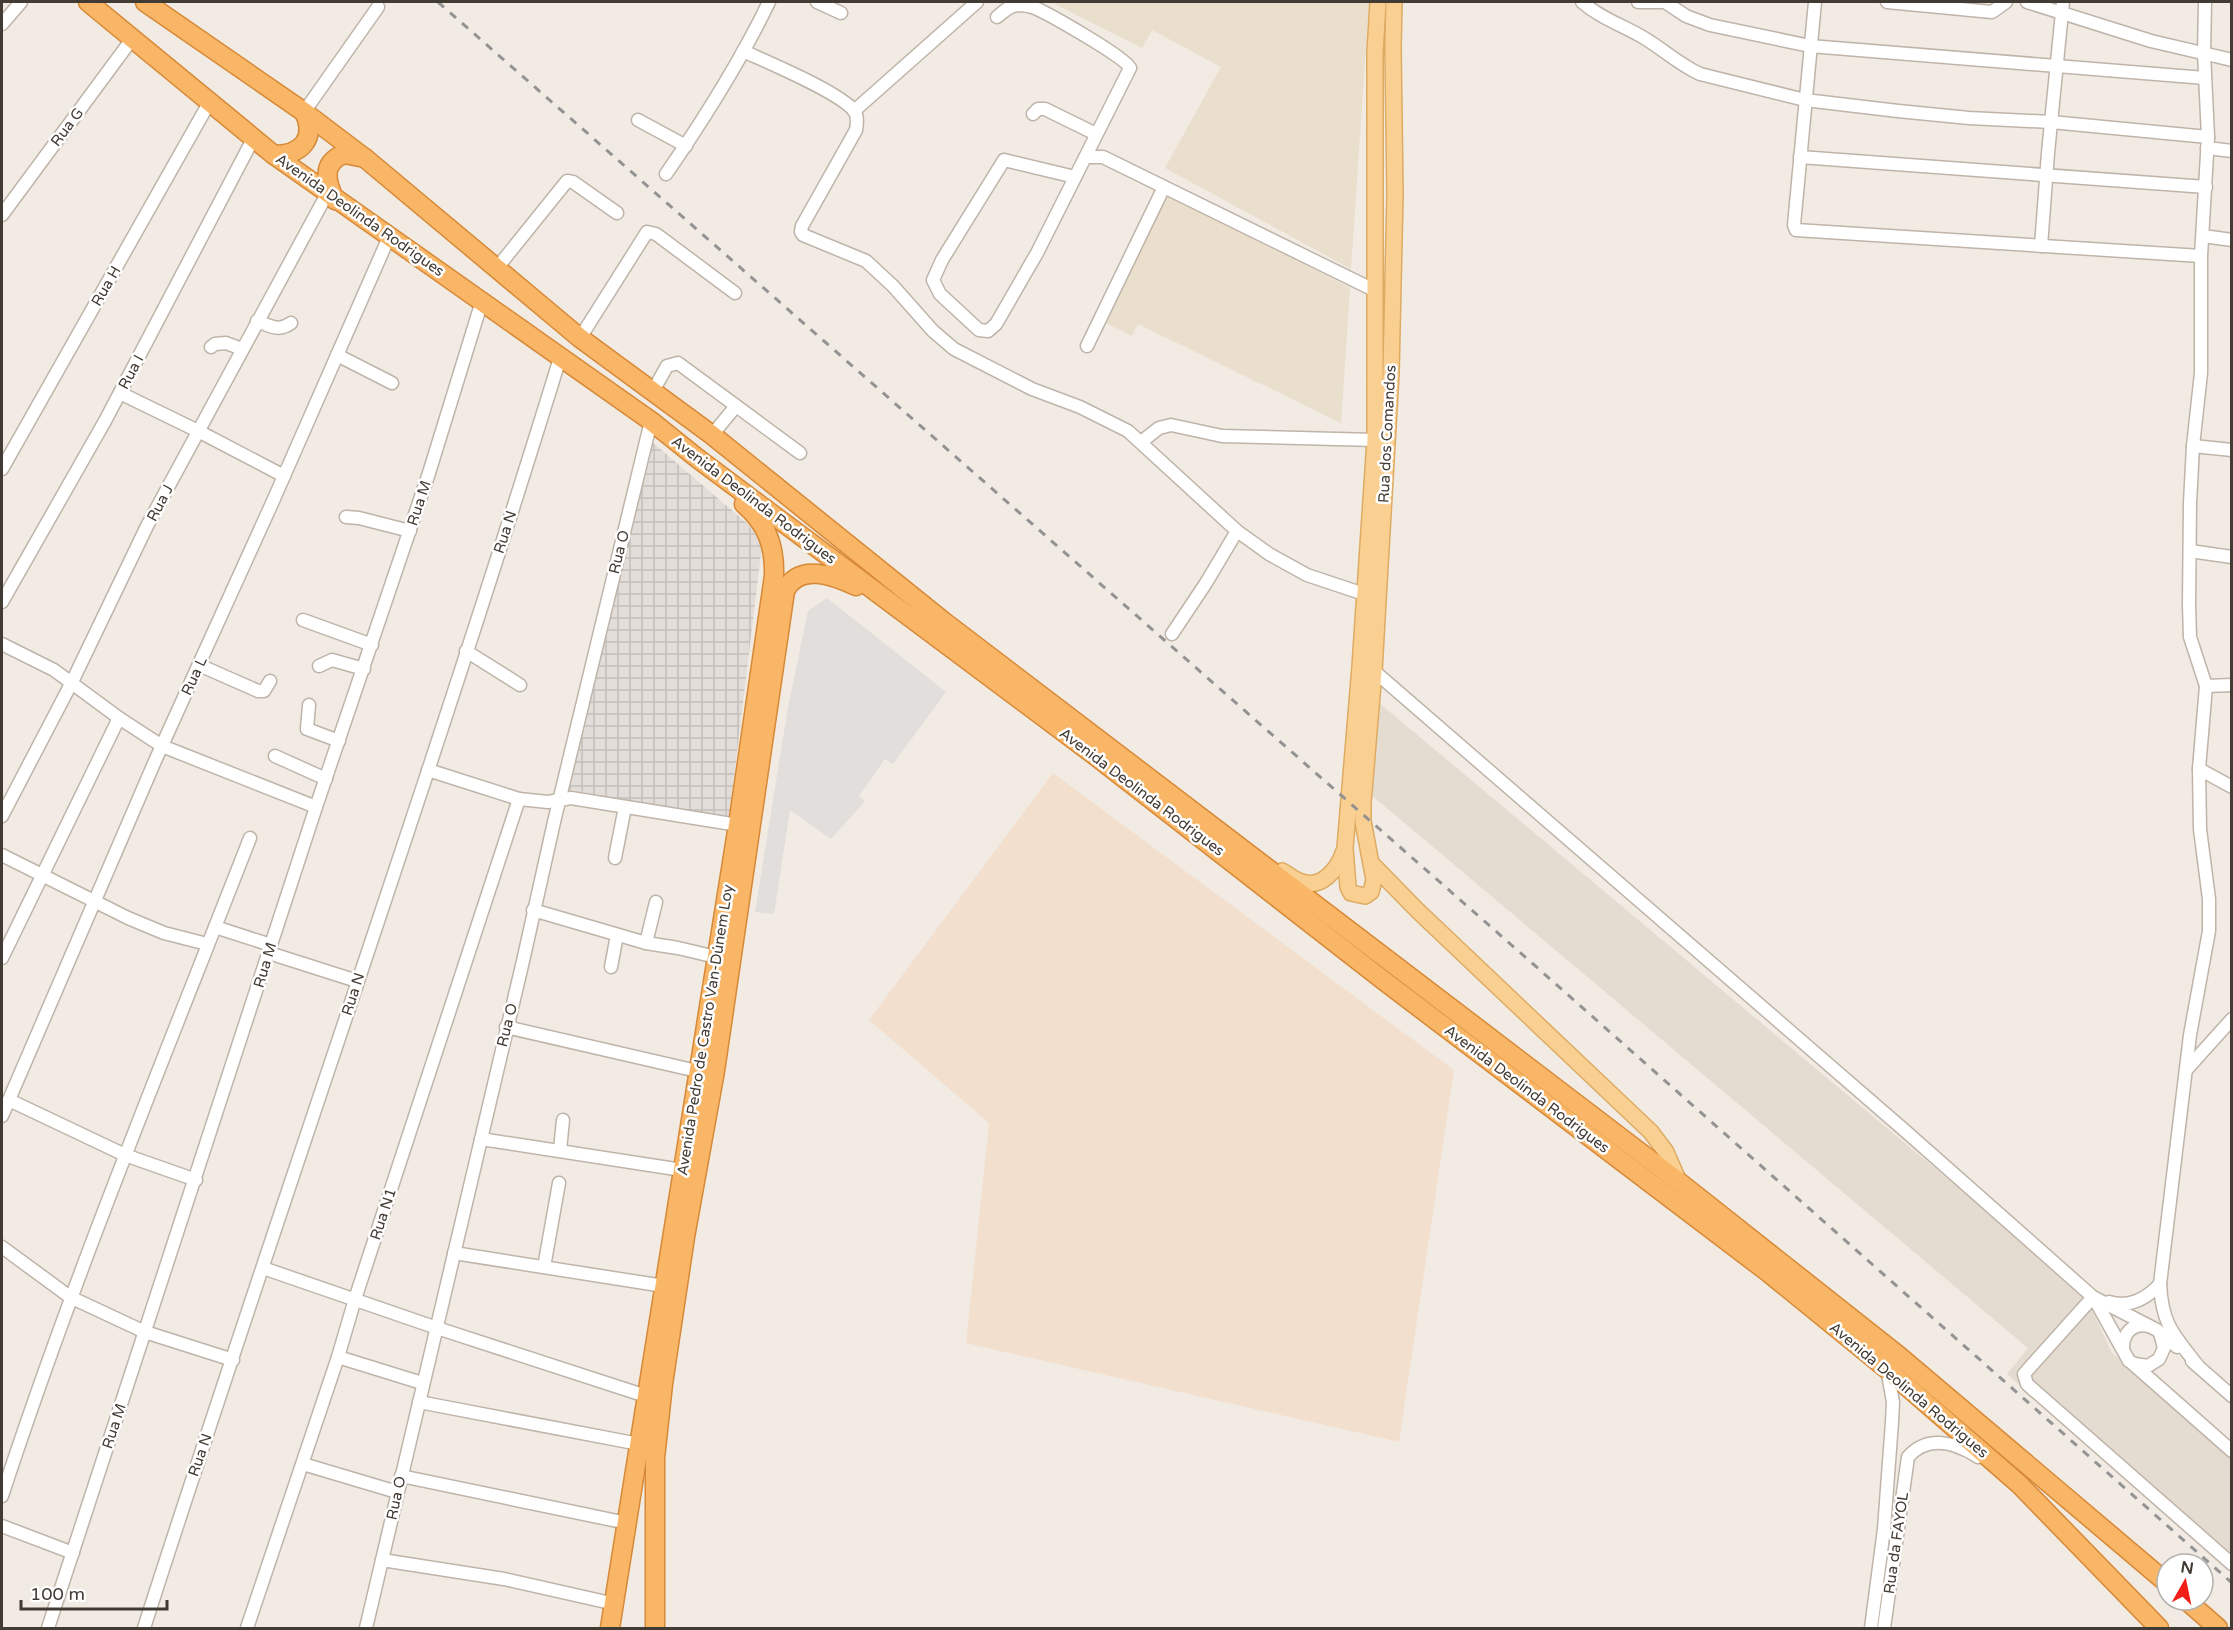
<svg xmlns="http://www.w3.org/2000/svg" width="2233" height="1630" font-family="'Varela Round',sans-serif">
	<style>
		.residential { fill: #e4dcd1 }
		.commercial { fill: #f3dfce }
		.industrial { fill: url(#industrial-grid) }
		.education { fill: #eadecd }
		.parking { fill: #e1dedb }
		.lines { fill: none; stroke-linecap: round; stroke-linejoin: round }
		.minor-casing { stroke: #bfb4a9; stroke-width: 15 }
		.major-casing { stroke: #deab63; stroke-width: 18 }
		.highway-casing { stroke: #d78937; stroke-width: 21 }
		.minor { stroke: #fff; stroke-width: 12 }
		.major { stroke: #fad092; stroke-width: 15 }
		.highway { stroke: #f8b666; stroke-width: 18 }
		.rail { stroke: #939393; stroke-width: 3; stroke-dasharray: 8 8; stroke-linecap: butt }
		.labels { text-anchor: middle; stroke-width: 5; stroke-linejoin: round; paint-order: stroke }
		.street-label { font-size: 15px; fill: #423b33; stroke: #fff }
	</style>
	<defs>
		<pattern id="industrial-grid" width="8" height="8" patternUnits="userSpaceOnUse" patternTransform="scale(1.5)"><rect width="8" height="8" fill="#e2ddd8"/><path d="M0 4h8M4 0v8" fill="none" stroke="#c3bfba"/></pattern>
	</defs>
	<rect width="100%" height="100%" fill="#f1ebe3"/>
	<polygon class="residential" points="1378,702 2085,1294 2112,1353 2231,1458 2231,1571 2007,1374 2028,1348 1369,793"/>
	<polygon class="commercial" points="1053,773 1454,1070 1399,1442 966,1343 989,1123 869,1020"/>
	<polygon class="industrial" points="652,442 748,524 762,545 729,819 567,789"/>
	<g class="education">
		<polygon points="1051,2 1369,2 1351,269 1165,168 1221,67 1152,30 1142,48"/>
		<polygon points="1168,195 1350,288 1341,423 1138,324 1132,336 1104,322"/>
	</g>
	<polygon class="parking" points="827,598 946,692 893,764 885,759 859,796 865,801 831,839 790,810 774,914 755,912 788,707 808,611"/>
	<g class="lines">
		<defs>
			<g id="minor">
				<polyline points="817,2 841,13"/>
				<path d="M1582 2C1599 17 1619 24 1639 35 1661 47 1678 64 1700 74L1805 100 1898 111 1969 118 2051 122 2208 137"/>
				<polyline points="1638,2 1662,2"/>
				<polyline points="1665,2 1686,16 1710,25 1810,46 2205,78"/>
				<polyline points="1815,2 1794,225 1796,230 2201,256"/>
				<polyline points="1887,2 1992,12 2006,2"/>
				<polyline points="2027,2 2151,41 2232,60"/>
				<path d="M997 17C1003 12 1009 6 1017 5 1022 5 1030 6 1035 8 1049 14 1125 57 1130 68L1037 253 996 324 988 331 979 330 940 294 933 280 942 260 1004 160 1075 177"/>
				<polyline points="2,24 21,2"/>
				<path d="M743 51C767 62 842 93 855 112 858 117 857 124 856 130L802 226 801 232 803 235 866 261 893 286 933 331 954 349 1032 389 1080 407 1128 431 1237 531 1269 554 1307 575 1364 594"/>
				<polyline points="854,111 977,2"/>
				<polyline points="304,112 378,7"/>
				<polyline points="1033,114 1038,109 1045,109 1096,134"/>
				<polyline points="638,120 686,146"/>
				<polyline points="2207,148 2232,151"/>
				<polyline points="1087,157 1103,157 1376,291"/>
				<polyline points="1800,157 2206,187"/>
				<path d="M666 174C704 119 740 62 769 2"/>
				<polyline points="2,215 132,39"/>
				<polyline points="2203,236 2232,240"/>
				<polyline points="2041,246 2048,153 2063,2"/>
				<polyline points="497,268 567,181 573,182 617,213"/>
				<path d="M257 321C270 326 279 332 291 323"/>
				<polyline points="580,338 647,232 656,234 735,293"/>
				<polyline points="1087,346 1164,187"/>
				<polyline points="211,347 215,344 226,343 242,349"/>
				<polyline points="337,355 392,383"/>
				<polyline points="653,391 667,366 678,363 800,453"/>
				<polyline points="120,393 198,431 284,476"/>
				<polyline points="712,435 736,406"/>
				<polyline points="1141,442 1159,428 1171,425 1222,436 1375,440"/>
				<polyline points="2193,446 2232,450"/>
				<polyline points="2,469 209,103"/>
				<polyline points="346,517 359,518 410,531"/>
				<polyline points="2190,551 2232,557"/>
				<polyline points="2,602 105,421 253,139"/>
				<polyline points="303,620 372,645"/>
				<polyline points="1172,634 1206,583 1237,531"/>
				<polyline points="2,644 54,670 119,718 162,746 316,807"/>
				<polyline points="466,651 520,685"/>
				<polyline points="199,665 258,691 264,691 270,681"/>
				<polyline points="319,666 332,660 364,669"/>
				<polyline points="1374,671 1903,1129 2093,1297 2157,1330 2177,1347"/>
				<polyline points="2206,686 2232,685"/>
				<polyline points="309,705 307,729 339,741"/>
				<polyline points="275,756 326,779"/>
				<polyline points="2199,769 2232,787"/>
				<polyline points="428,770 519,799 548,802 571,798 738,825"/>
				<polyline points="2,816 72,682 147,526 327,194"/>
				<polyline points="2,855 128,918 164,933 207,944"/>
				<polyline points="615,858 625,807"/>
				<polyline points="533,910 646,943 678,948 716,957"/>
				<polyline points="215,927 271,945"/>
				<polyline points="646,943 656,902"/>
				<polyline points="269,953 357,981"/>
				<polyline points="2,958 119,718"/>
				<polyline points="611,967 617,935"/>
				<polyline points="506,1027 697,1071"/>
				<polyline points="2187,1069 2232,1019"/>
				<polyline points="9,1100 125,1155 196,1180"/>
				<polyline points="2,1116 155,761 273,501 389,237"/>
				<polyline points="481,1139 682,1170"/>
				<polyline points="560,1150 563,1120"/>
				<polyline points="2,1247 70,1297 145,1332 233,1360"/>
				<polyline points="454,1253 664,1286"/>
				<polyline points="544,1267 559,1183"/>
				<polyline points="263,1268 437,1328 646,1396"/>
				<polyline points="2093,1297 2024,1374 2027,1384 2232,1564"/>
				<polyline points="2094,1298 2129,1361 2135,1364 2148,1366 2159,1359 2164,1348 2160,1333"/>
				<path d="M2109 1302C2129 1308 2146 1299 2160 1284"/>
				<path d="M2123 1348C2123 1333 2133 1322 2149 1326"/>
				<polyline points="338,1357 422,1383"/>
				<polyline points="2192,1361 2232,1396"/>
				<polyline points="2132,1363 2232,1451"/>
				<path d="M2198 1366C2174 1335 2162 1325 2160 1284L2190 1035 2209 931V899L2200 829 2199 769 2206 686 2190 637 2189 605 2190 503 2193 446 2201 373V256L2208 137 2204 53 2205 2"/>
				<polyline points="419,1402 639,1444"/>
				<polyline points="303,1464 397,1492"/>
				<polyline points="401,1476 627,1523"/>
				<path d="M2 1496C75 1273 165 1056 250 838"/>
				<polyline points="2,1526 73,1553"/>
				<polyline points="382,1560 504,1579 615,1604"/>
				<polyline points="48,1628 316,807 429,473 482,301"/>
				<path d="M144 1628C280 1204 429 784 560 358"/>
				<polyline points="247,1628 338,1357 355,1299 519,799"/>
				<polyline points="366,1628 523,961 554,822 651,421"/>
				<polyline points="1871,1628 1884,1529 1892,1422 1893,1402 1887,1369"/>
				<path d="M1884 1628 1908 1457C1928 1434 1956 1443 1978 1457"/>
			</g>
			<g id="major">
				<polyline points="1378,2 1375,52 1375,440 1360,667 1345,848 1348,887 1351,893 1365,896 1371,892 1374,880 1363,821 1363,803 1374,671 1391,373 1395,194 1393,47 1394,2"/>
				<polyline points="1372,864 1418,911 1651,1132 1666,1152 1679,1182"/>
				<path d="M1282 871C1288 874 1293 879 1299 881 1321 891 1338 869 1344 851"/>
			</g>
			<g id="highway">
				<polyline points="88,2 274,155 651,421 697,458 1097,757 1383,980 1769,1273 1887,1369 2019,1484 2159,1628"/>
				<polyline points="145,2 304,112 366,159 580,338 712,435 943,621 1679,1182 1899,1356 2167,1583"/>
				<path d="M274 155C301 155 317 139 304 112"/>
				<path d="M335 200C326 182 321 163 344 154L365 158"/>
				<polyline points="2186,1600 2218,1628"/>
				<path d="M610 1628 738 825 774 576C775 546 767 524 744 504"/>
				<path d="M655 1628V1458L663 1384 685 1237 715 1071 785 591C799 562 834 576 856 586"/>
			</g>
		</defs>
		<use href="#minor" class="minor-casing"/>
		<use href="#major" class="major-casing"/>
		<use href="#highway" class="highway-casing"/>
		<use href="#minor" class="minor"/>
		<use href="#major" class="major"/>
		<use href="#highway" class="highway"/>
		<polyline class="rail" points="438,2 1532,963 2232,1583"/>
	</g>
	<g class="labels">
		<g class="street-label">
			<text transform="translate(67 127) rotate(-53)" y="5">Rua G</text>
			<text transform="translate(360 215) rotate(35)" y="5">Avenida Deolinda Rodrigues</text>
			<text transform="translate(106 286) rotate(-60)" y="5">Rua H</text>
			<text transform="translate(131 372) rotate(-62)" y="5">Rua I</text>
			<text transform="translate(1387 434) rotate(-87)" y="5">Rua dos Comandos</text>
			<text transform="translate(754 500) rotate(37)" y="5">Avenida Deolinda Rodrigues</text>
			<text transform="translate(160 503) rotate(-62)" y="5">Rua J</text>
			<text transform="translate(419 503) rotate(-72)" y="5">Rua M</text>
			<text transform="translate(505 532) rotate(-72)" y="5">Rua N</text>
			<text transform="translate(619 552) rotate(-76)" y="5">Rua O</text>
			<text transform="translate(194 676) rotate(-65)" y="5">Rua L</text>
			<text transform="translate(1142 792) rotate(37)" y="5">Avenida Deolinda Rodrigues</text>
			<text transform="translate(265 965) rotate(-73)" y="5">Rua M</text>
			<text transform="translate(353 994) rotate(-72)" y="5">Rua N</text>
			<text transform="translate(507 1025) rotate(-76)" y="5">Rua O</text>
			<text transform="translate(705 1030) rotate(-81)" y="5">Avenida Pedro de Castro Van-Dúnem Loy</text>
			<text transform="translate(1527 1089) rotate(37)" y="5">Avenida Deolinda Rodrigues</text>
			<text transform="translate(383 1214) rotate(-72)" y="5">Rua N1</text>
			<text transform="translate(1909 1390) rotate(40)" y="5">Avenida Deolinda Rodrigues</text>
			<text transform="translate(114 1426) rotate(-72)" y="5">Rua M</text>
			<text transform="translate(200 1455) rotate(-71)" y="5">Rua N</text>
			<text transform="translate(396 1498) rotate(-78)" y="5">Rua O</text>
			<text transform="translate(1896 1543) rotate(-82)" y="5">Rua da FAYOL</text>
		</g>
	</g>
	<rect width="2233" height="1630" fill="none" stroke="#423b33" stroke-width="6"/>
	<g transform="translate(2185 1582) rotate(9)"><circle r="28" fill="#ffffff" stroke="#b3b1ad" stroke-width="1.5"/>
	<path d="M0-4.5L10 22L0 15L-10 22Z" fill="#f21f19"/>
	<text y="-9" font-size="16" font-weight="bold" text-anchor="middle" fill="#423b33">N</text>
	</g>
	<path d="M21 1600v9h146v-9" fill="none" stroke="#423b33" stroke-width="3"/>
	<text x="30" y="1600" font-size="18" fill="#423b33" stroke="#ffffff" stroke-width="4.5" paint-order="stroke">100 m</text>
</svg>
